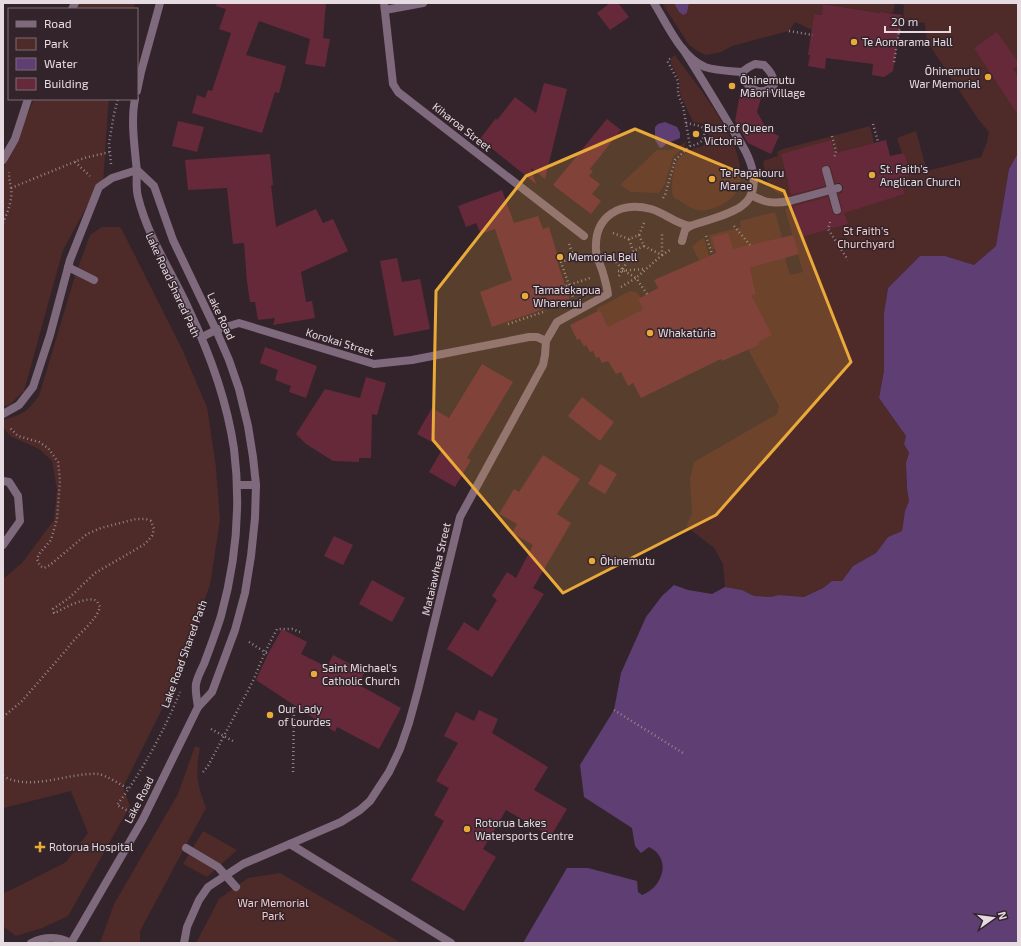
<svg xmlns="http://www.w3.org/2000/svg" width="1021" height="946" font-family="'Exo 2',sans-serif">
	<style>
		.green { fill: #4e2a28; fill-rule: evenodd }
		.water { fill: #5f3f73 }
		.building { fill: #66293a }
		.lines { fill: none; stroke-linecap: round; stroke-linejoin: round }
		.path { stroke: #92868c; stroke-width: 2.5; stroke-dasharray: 1 3; stroke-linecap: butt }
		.service { stroke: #7f697d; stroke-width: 8 }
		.pedestrian { stroke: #7f697d; stroke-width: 8 }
		.minor { stroke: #7f697d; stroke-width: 8 }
		.marked { fill: #eaaa39; fill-opacity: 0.2; stroke: #eaaa39; stroke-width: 3; stroke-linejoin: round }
		.poi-dot { fill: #eaaa39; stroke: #33242b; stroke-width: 1.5 }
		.labels { text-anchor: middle; stroke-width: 3; stroke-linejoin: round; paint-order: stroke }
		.poi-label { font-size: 11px; fill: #e5dbe0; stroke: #33242b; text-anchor: start }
		.street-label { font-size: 11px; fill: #e5dbe0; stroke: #33242b }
		.park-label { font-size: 11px; fill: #f5cbc8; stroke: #33242b }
	</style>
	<rect width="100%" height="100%" fill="#33242b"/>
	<g class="green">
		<polygon points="79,3 135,3 133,9 76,9"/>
		<polygon points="662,3 674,3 679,12 687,13 689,3 895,3 893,13 880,12 880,13 824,4 822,15 814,14 812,30 795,22 789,31 732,46 721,52 706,55 699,52 689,45"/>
		<path d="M897 3H1018V153L1009 169 996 246 974 265 945 256H920L888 288 884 313V371L879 398 906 436 904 444 909 453 906 463 907 489 909 501 905 511 902 531 888 537 876 553 853 566 842 581H832L823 588 804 597 779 595 771 597 754 596 742 590 725 587 723 564 714 548 686 526 692 514 690 478 694 462 777 414 779 406 692 247 697 242 704 238 709 256 701 260 720 264 715 249H712L709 235 741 227 740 221 775 212 782 237 779 238 790 275 803 272 785 209 791 207 788 196C767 193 766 178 763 161L778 156 777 152 783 149 870 126 874 143 843 151 837 182 842 199 859 208 905 194 901 179 910 175 904 153H902L897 138 916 131 927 171 981 157 987 142 989 132 978 119 927 41 925 23 903 21 904 5ZM754 244 755 248 778 260 750 268 756 293 734 300 747 246Z"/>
		<path d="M675 55C694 83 777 176 723 204 698 216 695 210 673 197 671 187 672 169 678 160 681 156 686 153 691 150 695 147 702 148 705 144 710 140 709 132 707 126L700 123 693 122 680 94 679 79 671 64V58Z"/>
		<polygon points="34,99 109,99 108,107 103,185 87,206 63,250 24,391 9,405 3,407 3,180 4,167"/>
		<polygon points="686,142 685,146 673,157 665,184 659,193 631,192 620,185 657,150 671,150"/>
		<path d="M102 227H120L122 230 182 349 207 407 216 467 220 520 210 585 173 687 123 787 130 806 68 916 42 928 16 936 3 926V893L11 890 66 862 88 833 71 791 3 808V579L22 563 54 520 57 490 52 461 39 449 10 436 3 427V420C23 414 26 413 39 396L75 276 90 235Z"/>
		<polygon points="630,291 636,292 641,297 639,298 642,303 641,304 643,309 608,327 600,310 597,311 596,309"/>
		<path d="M195 746 200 748C195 774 197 784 206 808L140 931V943H100L114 904 178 794Z"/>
		<polygon points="203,831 237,850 207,877 183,864"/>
		<polygon points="280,873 398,941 397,943 196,943 219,899 248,878"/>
	</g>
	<g class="water">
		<polygon points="674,3 689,3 687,13 683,15 679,12"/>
		<polygon points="665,122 677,127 680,133 680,138 666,144 663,147 660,148 655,140 655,127 658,124"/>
		<path d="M1018 153V943H523L567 868H588L637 881 638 892 642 895C662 888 673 859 649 847L641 853 635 846 632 828 584 797 580 765 614 710 621 673 646 617 662 596 674 585 688 590 712 594 725 587 742 590 754 596 771 597 779 595 804 597 823 588 832 581H842L853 566 876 553 888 537 902 531 905 511 909 501 907 489 906 463 909 453 904 444 906 436 879 398 884 371V313L888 288 920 256H945L974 265 996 246 1009 169Z"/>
	</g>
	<g class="building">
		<polygon points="217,3 326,3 323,38 330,39 325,67 305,64 310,39 259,21 246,55 286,66 279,93 275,92 262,133 192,113 197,95 205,98 208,90 212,91 231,33 219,29 226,9 216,6"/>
		<polygon points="610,3 618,3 629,17 610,30 597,13"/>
		<polygon points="823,4 880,13 880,12 902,15 893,71 884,77 872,75 873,64 826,58 825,69 808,66 810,55 808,55 814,14 822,15"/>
		<polygon points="997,32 1018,62 1018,65 1013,69 1018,77 1018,115 974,48"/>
		<polygon points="544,83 567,89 545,179 531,168 536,184 480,139 496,118 497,120 515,97 536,113"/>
		<polygon points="740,94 761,98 757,112 767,130 779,136 771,154 748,143 735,121"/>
		<polygon points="607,119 621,130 590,169 593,171 589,176 600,184 592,194 601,201 591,214 553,185"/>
		<polygon points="178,121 204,127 197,152 172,146"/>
		<polygon points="831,140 835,153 886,140 890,156 904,153 910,171 909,171 910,175 901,179 905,194 844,213 848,224 801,237 793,206 828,197 833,214 839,215 841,214 842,209 838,194 842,192 843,187 840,183 835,183 831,168 830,166 825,165 821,169 825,186 791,195 788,184 789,184 781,154"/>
		<polygon points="270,154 273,185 271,185 276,227 316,209 323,223 333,219 348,251 301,272 306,302 312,301 315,318 273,325 275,318 258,320 255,302 250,302 247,282 244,243 233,244 227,188 188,190 185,160"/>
		<polygon points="502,190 514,223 538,216 543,229 549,227 559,260 557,261 570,300 492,327 480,292 512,280 495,229 481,234 476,223 466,227 458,206"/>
		<polygon points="728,233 733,249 793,235 799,254 750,268 756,294 751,295 772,335 758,342 759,345 722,361 721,359 641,398 633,383 628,386 621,372 616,374 608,361 602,363 599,357 596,358 593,351 590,352 586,345 584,347 580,339 577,340 570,325 600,310 608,327 643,309 638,299 658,288 654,280 716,253 712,237"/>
		<polygon points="397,258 402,282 420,279 430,329 394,336 380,261"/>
		<polygon points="265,347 317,366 306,398 289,392 291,386 275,380 278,370 260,363"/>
		<polygon points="482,364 513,382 467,458 471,460 455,487 429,472 443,448 417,434 432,408 449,418"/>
		<polygon points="366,377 386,383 377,415 372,414 371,458 359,458 359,462 333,461 306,444 296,434 325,389 360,398"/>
		<polygon points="582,397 614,422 600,441 568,416"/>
		<polygon points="543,455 580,479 557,514 571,523 533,588 544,594 492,677 447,649 464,622 478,631 497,600 492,596 507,572 516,578 533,545 512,533 517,524 499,514 514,489 519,492"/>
		<polygon points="600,464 617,474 605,494 588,484"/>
		<polygon points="334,536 353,545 343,565 324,556"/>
		<polygon points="372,580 405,598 392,622 359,604"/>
		<polygon points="282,629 307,642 301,654 327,667 333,655 352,665 364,673 359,685 401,708 379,749 337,727 335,732 256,680 268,654"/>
		<polygon points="479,710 498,719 492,733 548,767 534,790 567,809 551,836 506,810 483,849 496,857 464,911 411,880 444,821 434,815 449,788 436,781 458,743 444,736 456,712 474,721"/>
	</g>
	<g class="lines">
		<g class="path">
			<polyline points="789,31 813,35"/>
			<polyline points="897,45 903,46"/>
			<polyline points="894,62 900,26"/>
			<path d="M686 123 700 126 704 129C705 141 700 144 690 146"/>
			<polyline points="873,124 878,142"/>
			<polyline points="832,136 836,151 834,159"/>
			<polyline points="75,162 90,176"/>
			<polyline points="111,164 109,143 114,114 118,99"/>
			<polyline points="11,188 84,158 110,152"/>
			<polyline points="663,198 665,195 675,160 690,146 683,106 678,94 678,81 668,62 668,60 671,58"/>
			<polyline points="830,222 828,229 848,260"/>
			<path d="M3 223C7 213 13 200 11 188 10 182 9 179 9 172"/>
			<polyline points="734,226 750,245"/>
			<polyline points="613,233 629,239 639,235 644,246 633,251"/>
			<polyline points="639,235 644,223"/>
			<polyline points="706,236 712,254"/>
			<polyline points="569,244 574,258 561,262 573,297"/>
			<polyline points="644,246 662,255 670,250"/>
			<polyline points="616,262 623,270 636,278 662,255 662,233 661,232"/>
			<polyline points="618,271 644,269"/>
			<polyline points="619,276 633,251 629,239"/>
			<polyline points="566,286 590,278"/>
			<polyline points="621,287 636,278 647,294"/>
			<polyline points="508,324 546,311"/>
			<polyline points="249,642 268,654"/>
			<polyline points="614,710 683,753"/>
			<path d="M3 717 22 701 67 649C76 635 96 622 100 607L97 601C88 595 64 608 55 613H54L53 609 69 598 95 573 145 544 152 536 154 529 151 521 146 519H136L101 528 87 534 50 565 44 568 40 566 37 559 39 554 51 540 57 519 60 480 58 462 48 448 39 442 18 436 10 428"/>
			<polyline points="211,729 233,741"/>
			<polyline points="203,772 208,766 253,681 265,652 277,629 292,629 300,632"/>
			<polyline points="293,772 294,712 296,707"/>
			<path d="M3 776C31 792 69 772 98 774 106 775 121 785 129 789"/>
			<path d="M130 812 117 805C142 772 164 731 180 692"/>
		</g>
		<g class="service">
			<polyline points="72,9 75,3"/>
			<polyline points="3,160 15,139 28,99"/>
			<polyline points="68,267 94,280"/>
			<polyline points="3,414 19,405 33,387 50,335 70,260 99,187 112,178 137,170"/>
			<polyline points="3,481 9,482 18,496 20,521 3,545"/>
			<polyline points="290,844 451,943"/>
		</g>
		<g class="pedestrian">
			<polyline points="826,170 837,210"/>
			<polyline points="790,201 838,188"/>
			<polyline points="186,848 218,867 236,887"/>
		</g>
		<g class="minor">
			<polyline points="384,3 393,84 398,92 584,236"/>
			<path d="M654 3C667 24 681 57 705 67 717 71 730 71 742 72"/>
			<polyline points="385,10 423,3"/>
			<path d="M755 64 764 65C770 71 774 76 774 85 761 98 746 89 742 72L749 67Z"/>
			<polyline points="137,91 141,72 160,3"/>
			<path d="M135 99C131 119 134 142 136 162 138 174 135 186 138 197 148 238 172 272 189 310 210 354 227 401 234 449 241 505 236 562 221 616 216 632 210 648 204 664 201 670 197 678 196 684 195 691 197 700 198 707"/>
			<path d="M751 195C765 203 774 204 790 201"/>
			<path d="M682 241 685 230 690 226C704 221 734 214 744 204 753 197 755 184 753 173 750 155 739 140 729 124 714 99 699 74 683 49"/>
			<polyline points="202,337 216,330 239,323 374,364 412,360 529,337 537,337 546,341"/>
			<polyline points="237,485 256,485"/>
			<path d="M31 943C45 936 57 936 71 943"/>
			<polyline points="71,943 143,819 198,707 212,692 235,630 245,593 251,556 255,518 256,485 253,457 248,426 239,389 229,360 216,330 173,240 154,186 137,170"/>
			<path d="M184 943 187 927 199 900 208 887 243 864 341 822 360 810 370 801 389 772 400 749 409 723 418 690 460 517 543 365 545 355 546 341 557 322 608 294C607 287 605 280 603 273 601 265 596 258 596 250 594 216 620 201 651 209 665 213 674 223 690 226"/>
		</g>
	</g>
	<path class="marked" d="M635 129 784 191 851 362 716 515 563 593 433 440 436 291 526 176Z"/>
	<g class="poi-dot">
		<circle cx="854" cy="42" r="4"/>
		<circle cx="988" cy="77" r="4"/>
		<circle cx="732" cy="86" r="4"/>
		<circle cx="696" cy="134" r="4"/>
		<circle cx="872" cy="175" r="4"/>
		<circle cx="712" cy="179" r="4"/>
		<circle cx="560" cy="257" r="4"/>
		<circle cx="525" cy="296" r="4"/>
		<circle cx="650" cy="333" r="4"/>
		<circle cx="592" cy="561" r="4"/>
		<circle cx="314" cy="674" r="4"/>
		<circle cx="270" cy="715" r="4"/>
		<circle cx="467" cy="829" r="4"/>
		<path d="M38 841h4v4h4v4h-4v4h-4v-4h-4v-4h4z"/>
	</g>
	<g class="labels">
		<g class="poi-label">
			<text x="862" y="46">Te Aomarama Hall</text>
			<text x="980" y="75" text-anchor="end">Ōhinemutu<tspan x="980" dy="13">War Memorial</tspan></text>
			<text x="740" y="84">Ōhinemutu<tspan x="740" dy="13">Māori Village</tspan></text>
			<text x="704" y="132">Bust of Queen<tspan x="704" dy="13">Victoria</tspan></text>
			<text x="880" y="173">St. Faith's<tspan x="880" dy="13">Anglican Church</tspan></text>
			<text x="720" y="177">Te Papaiouru<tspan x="720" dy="13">Marae</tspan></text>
			<text x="568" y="261">Memorial Bell</text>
			<text x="533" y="294">Tamatekapua<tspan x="533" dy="13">Wharenui</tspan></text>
			<text x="658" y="337">Whakatūria</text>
			<text x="600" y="565">Ōhinemutu</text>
			<text x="322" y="672">Saint Michael's<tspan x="322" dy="13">Catholic Church</tspan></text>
			<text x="278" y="713">Our Lady<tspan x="278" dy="13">of Lourdes</tspan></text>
			<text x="475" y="827">Rotorua Lakes<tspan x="475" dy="13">Watersports Centre</tspan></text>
			<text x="49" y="851">Rotorua Hospital</text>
		</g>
		<g class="street-label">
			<text transform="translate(462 127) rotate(38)" y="4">Kiharoa Street</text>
			<text transform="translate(173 285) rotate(65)" y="4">Lake Road Shared Path</text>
			<text transform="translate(221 316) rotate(65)" y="4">Lake Road</text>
			<text transform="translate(340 342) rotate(17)" y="4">Korokai Street</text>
			<text transform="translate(436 569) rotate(-77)" y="4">Mataiawhea Street</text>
			<text transform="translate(184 654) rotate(-70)" y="4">Lake Road Shared Path</text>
			<text transform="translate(139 800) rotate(-63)" y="4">Lake Road</text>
		</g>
		<g class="park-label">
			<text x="866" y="235">St Faith's<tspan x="866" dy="13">Churchyard</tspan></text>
			<text x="273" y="907">War Memorial<tspan x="273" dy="13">Park</tspan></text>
		</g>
	</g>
	<rect width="1021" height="946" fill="none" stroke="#e5dbe0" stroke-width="8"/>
	<rect x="8" y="8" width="130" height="92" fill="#33242b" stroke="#7a6d73"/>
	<rect x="16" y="21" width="20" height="6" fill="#7f697d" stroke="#7a6d73"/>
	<text x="44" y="28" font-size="12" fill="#e5dbe0">Road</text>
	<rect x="16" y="38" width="20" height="12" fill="#4e2a28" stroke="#7a6d73"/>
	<text x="44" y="48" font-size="12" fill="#e5dbe0">Park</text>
	<rect x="16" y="58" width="20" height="12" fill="#5f3f73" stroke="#7a6d73"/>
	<text x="44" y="68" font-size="12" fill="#e5dbe0">Water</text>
	<rect x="16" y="78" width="20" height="12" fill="#66293a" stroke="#7a6d73"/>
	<text x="44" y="88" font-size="12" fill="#e5dbe0">Building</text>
	<g transform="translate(993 918) rotate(76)" stroke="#33242b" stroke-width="3" paint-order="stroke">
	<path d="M0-3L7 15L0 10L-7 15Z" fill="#e5dbe0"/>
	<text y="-6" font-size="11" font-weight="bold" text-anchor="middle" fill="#e5dbe0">N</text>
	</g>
	<path d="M885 26v6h65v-6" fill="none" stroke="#e5dbe0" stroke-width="2"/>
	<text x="891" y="26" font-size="12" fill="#e5dbe0" stroke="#33242b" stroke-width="3" paint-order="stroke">20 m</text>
</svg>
